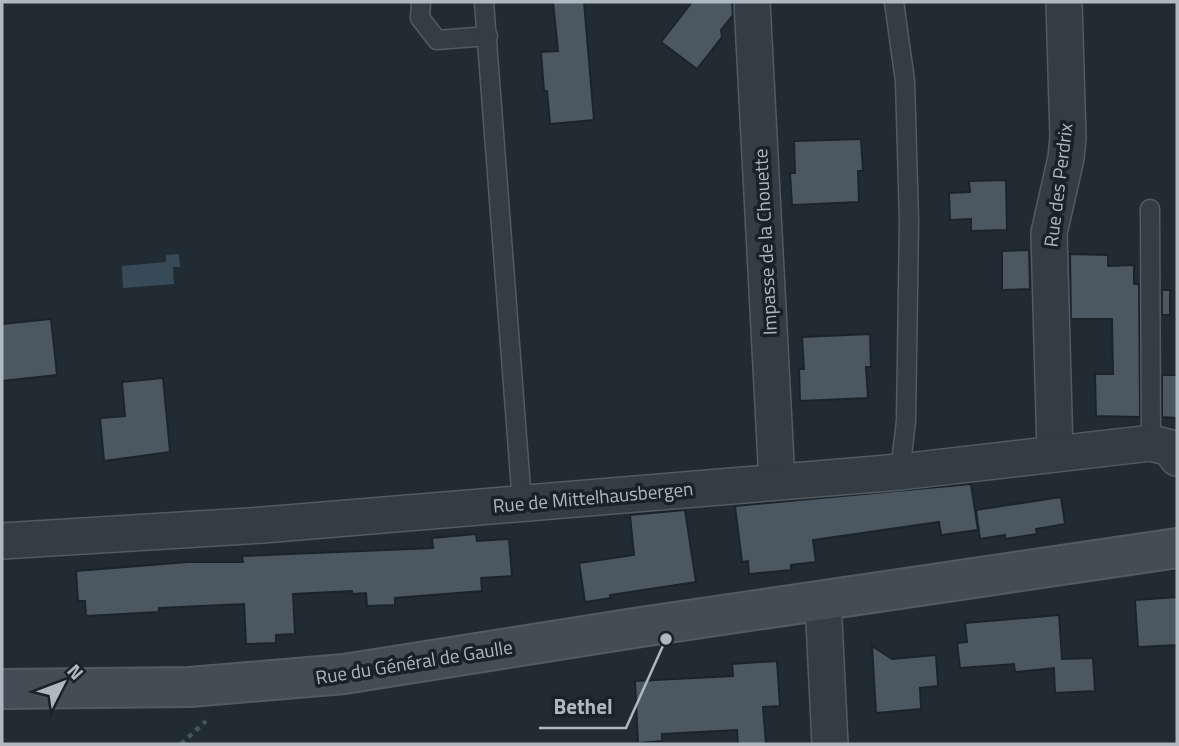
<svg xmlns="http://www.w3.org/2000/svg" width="1179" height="746" font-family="'Titillium Web',sans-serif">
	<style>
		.water { fill: #364a58 }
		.building { fill: #4c5861; stroke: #1c242a; stroke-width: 2 }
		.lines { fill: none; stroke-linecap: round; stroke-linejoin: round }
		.lane-casing { stroke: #525b62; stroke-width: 21 }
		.street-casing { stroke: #525b62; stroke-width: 38 }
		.secondary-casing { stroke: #525b62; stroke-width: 42 }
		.path { stroke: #445554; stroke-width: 4.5; stroke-dasharray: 5 5; stroke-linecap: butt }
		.lane { stroke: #343d44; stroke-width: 18 }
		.street { stroke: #343d44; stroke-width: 35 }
		.secondary { stroke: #434d56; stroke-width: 38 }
		.labels { text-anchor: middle; stroke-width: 7; stroke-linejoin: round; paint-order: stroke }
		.street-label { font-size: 19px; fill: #aeb8c1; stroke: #1a2228 }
		.leader { fill: none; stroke: #aeb8c1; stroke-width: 2.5 }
		.callout-dot { fill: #aeb8c1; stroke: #1a2228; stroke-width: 2.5 }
		.callout-label { font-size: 21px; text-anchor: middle; font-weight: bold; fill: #aeb8c1; stroke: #1a2228; stroke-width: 7; stroke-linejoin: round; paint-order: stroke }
	</style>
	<rect width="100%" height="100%" fill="#212b33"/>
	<polygon class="water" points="179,254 180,267 173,267 174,284 123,288 122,266 166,262 166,255"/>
	<g class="building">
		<polygon points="553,2 584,2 594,120 550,124 547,91 544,91 541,52 558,51"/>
		<polygon points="692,2 732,2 733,15 721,30 722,37 697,69 661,42"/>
		<polygon points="861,139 863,171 858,171 859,202 792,205 790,173 795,173 794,141"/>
		<polygon points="1006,180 1007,230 971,231 971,219 950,220 949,193 970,192 969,181"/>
		<polygon points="1029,250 1030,289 1002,290 1002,251"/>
		<polygon points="1070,254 1108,255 1108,266 1134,265 1134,284 1139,284 1140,417 1096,416 1095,374 1113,374 1112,319 1071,319"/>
		<rect x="1162" y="290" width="8" height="25"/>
		<polygon points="51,319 57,375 2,381 2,324"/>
		<polygon points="870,334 871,367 866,367 868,398 800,401 799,369 804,369 802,337"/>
		<polygon points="1162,375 1177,375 1177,418 1162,417"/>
		<polygon points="163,378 170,452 104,461 100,418 125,416 122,382"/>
		<polygon points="971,484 978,530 941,535 939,522 813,540 816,562 791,565 791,570 749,574 748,561 742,562 735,506"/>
		<polygon points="1061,497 1065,524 1036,529 1037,534 1005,539 1005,535 980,539 976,510"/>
		<polygon points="685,510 696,582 610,595 611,598 585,602 579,563 634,555 630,515"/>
		<polygon points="476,534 477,541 509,539 512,576 481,578 482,591 395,598 395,605 367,606 366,593 352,594 352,591 293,594 295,634 276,635 276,643 246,644 244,604 159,608 159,612 86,616 85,601 78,601 76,571 188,562 243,562 242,556 433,548 432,538"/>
		<polygon points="1177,597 1177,645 1138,647 1135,600"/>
		<polygon points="1059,615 1062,659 1093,658 1095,691 1055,693 1054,668 1015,672 1014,664 960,668 957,643 967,642 965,623"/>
		<polygon points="872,646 892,659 936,655 938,686 920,688 921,709 876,713"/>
		<polygon points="777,661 780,706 763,707 766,744 738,744 737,730 662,734 662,741 638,743 635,681 733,676 732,664"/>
	</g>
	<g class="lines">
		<defs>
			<g id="lane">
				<polyline points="421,2 420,18 437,40 488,36"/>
				<polyline points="484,2 522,503"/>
				<polyline points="894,2 905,81 909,221 906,421 900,472"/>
				<polyline points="1150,209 1151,443"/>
			</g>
			<g id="street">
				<polyline points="752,2 777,482"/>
				<polyline points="1055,452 1049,233 1066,158 1068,138 1064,2"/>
				<polyline points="2,541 263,525 900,472 1151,443 1171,448 1177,458"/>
				<polyline points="823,600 830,744"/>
			</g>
			<polyline id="secondary" points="2,689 190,687 344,674 641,627 1177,548"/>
		</defs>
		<use href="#lane" class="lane-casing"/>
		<use href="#street" class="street-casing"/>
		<use href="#secondary" class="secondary-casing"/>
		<polyline class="path" points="181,744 206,721"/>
		<use href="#lane" class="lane"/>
		<use href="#street" class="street"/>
		<use href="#secondary" class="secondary"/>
	</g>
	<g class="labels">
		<g class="street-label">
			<text transform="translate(1058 185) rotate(-83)" y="7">Rue des Perdrix</text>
			<text transform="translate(765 242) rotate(-93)" y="7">Impasse de la Chouette</text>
			<text transform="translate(593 497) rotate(-5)" y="7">Rue de Mittelhausbergen</text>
			<text transform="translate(414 662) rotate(-9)" y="7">Rue du Général de Gaulle</text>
		</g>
	</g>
	<path class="leader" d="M666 639L626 728H539"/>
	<circle class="callout-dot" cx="666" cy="639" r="7"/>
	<g class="callout-label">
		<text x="583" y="714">Bethel</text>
	</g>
	<rect width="1179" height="746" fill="none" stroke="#aeb8c1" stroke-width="7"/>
	<g transform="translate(63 683) rotate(48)" stroke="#1a2228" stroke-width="5" paint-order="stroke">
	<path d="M0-5L12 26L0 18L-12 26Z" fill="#aeb8c1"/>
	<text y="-10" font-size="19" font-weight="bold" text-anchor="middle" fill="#aeb8c1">N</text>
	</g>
</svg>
